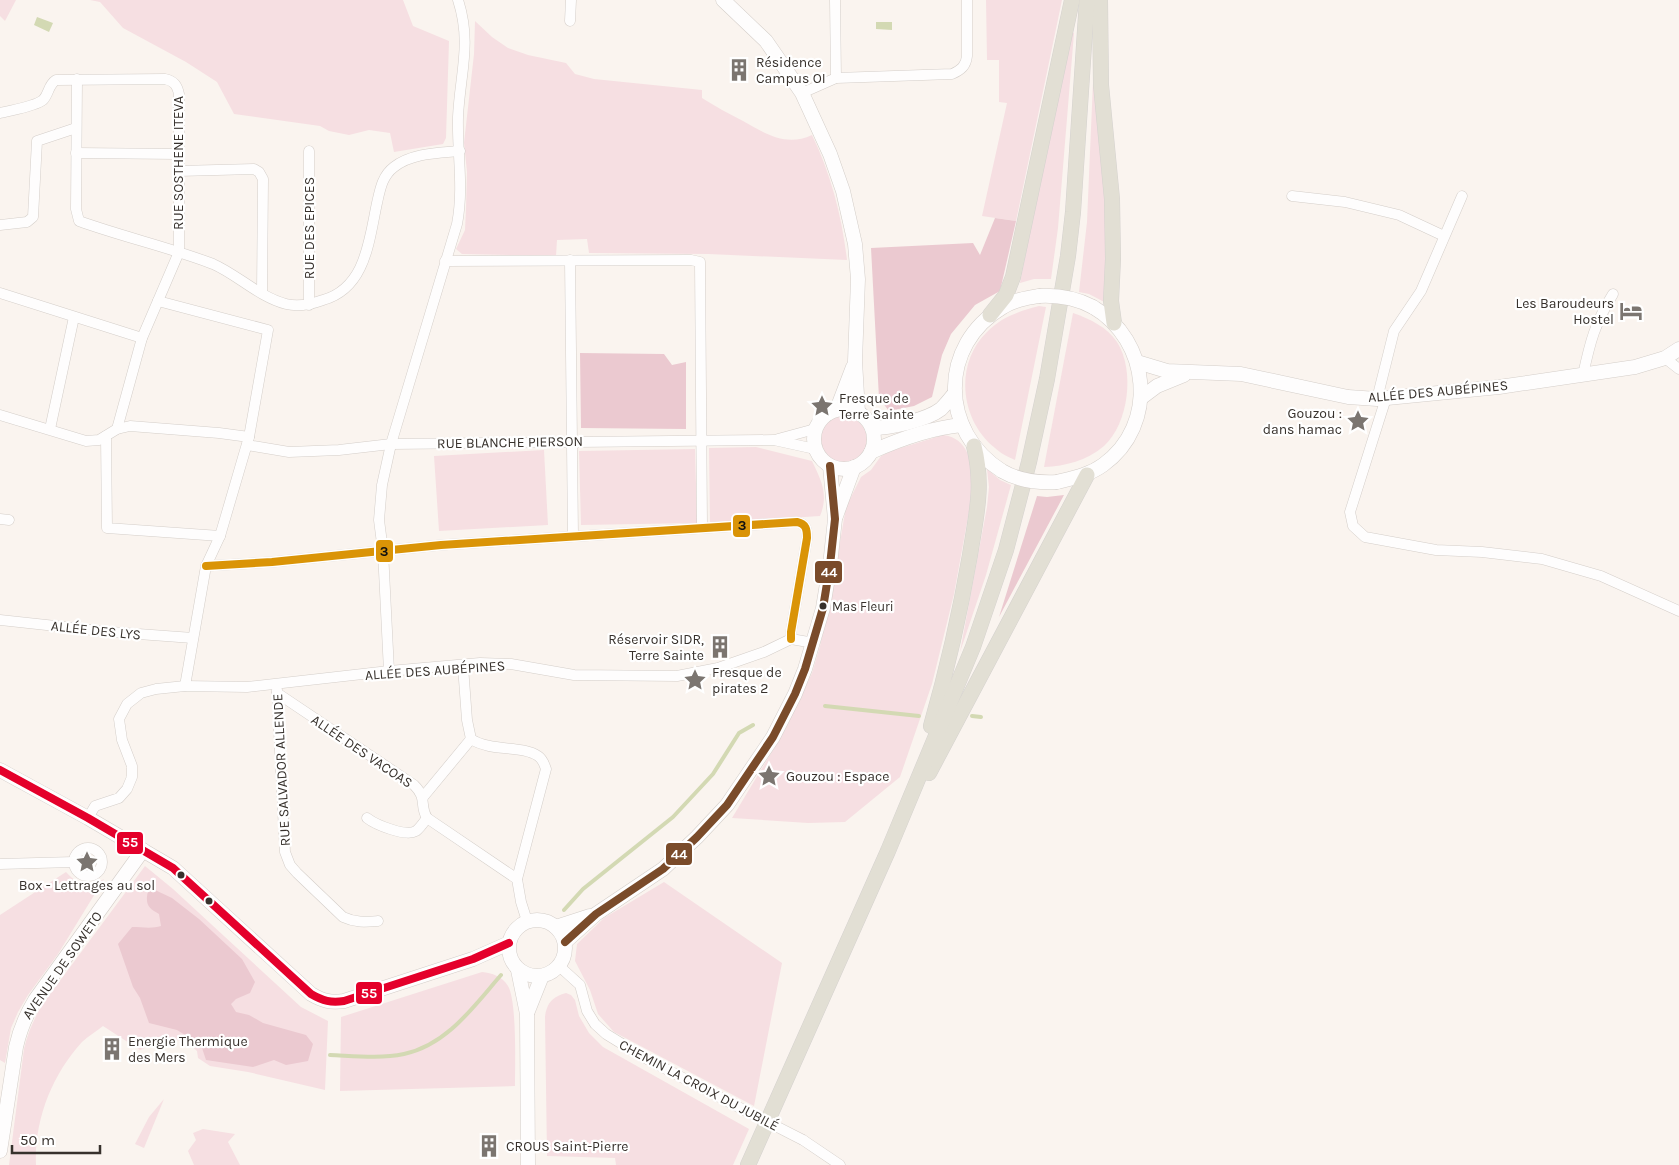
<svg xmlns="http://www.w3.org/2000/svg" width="1679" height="1165" font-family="Karla,sans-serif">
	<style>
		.green { fill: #f6dfe2 }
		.forest { fill: #ebc9d0 }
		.water { fill: #d3d9b3 }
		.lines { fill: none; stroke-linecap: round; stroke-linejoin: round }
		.stream { stroke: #d3d9b3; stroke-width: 4 }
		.street-casing { stroke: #d4cec9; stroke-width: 11 }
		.secondary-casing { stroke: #d4cec9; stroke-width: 15 }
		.primary-casing { stroke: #d5d2cf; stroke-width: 16 }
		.street { stroke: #fefdfd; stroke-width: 10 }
		.secondary { stroke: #fefdfd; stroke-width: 14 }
		.primary { stroke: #e2dfd4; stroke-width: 15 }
		.street-bridge-casing { stroke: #d4cec9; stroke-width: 11; stroke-linecap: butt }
		.secondary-bridge-casing { stroke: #d4cec9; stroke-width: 15; stroke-linecap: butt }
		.street-bridge { stroke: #fefdfd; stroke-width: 10 }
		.secondary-bridge { stroke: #fefdfd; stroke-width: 14 }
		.bus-1-casing { stroke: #fff; stroke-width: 11 }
		.bus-2-casing { stroke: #fff; stroke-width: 11 }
		.bus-3-casing { stroke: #fff; stroke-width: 11 }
		.bus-1 { stroke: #da9407; stroke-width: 8 }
		.bus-2 { stroke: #e4002b; stroke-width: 8 }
		.bus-3 { stroke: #7a4b2a; stroke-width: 8 }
		.bus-dot { fill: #37312c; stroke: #fff; stroke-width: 2 }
		.labels { text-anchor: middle; stroke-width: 4.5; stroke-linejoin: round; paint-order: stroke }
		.bus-label { font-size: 13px; fill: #37312c; stroke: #fff; text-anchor: start }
		.poi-label { font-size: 14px; fill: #37312c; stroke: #fff; text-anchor: start }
		.street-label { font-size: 14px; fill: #37312c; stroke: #fff }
		.line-badge { stroke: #fff; stroke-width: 2 }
		.badge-label { font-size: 14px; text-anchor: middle; font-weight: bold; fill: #fff }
		.pale-badge-label { font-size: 14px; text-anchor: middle; font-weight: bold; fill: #111 }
	</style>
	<rect width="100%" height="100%" fill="#faf4ef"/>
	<g class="green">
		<polygon points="0,0 16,0 5,21 0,16"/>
		<polygon points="90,0 403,0 413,26 449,41 446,138 443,144 394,152 390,133 369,130 349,135 329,131 320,126 234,114 217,82 186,62 123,28 100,2"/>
		<polygon points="986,0 1062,0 1016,221 982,216 1007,103 999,102 999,60 987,60"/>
		<path d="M475 21 492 37 508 48 528 55 566 63 575 74 594 79 702 90V98C715 106 729 114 743 121 766 134 786 147 812 135 831 174 842 217 847 260L708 254 589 253 587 239 557 240 556 256 462 254 456 249 465 230 466 209 467 172 464 143 474 54Z"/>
		<polygon points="1069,32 1074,33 1058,228 1051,279 1034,279 1020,283"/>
		<polygon points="1093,82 1096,82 1108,227 1108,304 1089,294 1079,292 1087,222"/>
		<path d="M1039 306 1046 307 1015 460C1008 457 1000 453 995 448 960 420 954 364 987 332 1001 317 1020 311 1039 306Z"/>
		<path d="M1073 313C1090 319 1107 327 1117 342 1135 370 1129 423 1104 446 1086 461 1066 466 1044 467Z"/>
		<circle cx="843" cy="440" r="24"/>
		<path d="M943 435C968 438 972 462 974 484L954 594 932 684 900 777 845 822 808 823 732 818 785 730 812 673 820 646 832 589 846 507 861 477 871 470 881 456 894 450Z"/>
		<path d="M756 447 812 461C821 480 829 494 820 516L710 523 709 448Z"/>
		<polygon points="695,449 697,523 581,525 579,451"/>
		<polygon points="544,450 548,525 439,531 434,456"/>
		<polygon points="987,469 1000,480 1011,485 986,575 960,652 987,507 989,487"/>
		<path d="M145 866 173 889 301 1007 328 1021 325 1090 248 1072 210 1066 198 1058 197 1051C175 1032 165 1041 140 1050L103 1026C97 1031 88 1036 82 1042 52 1075 34 1120 36 1165H9L24 1049C28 1032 34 1019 42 1005Z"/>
		<path d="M66 872C79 886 87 889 104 879L58 954 28 995 18 1012 11 1028 5 1063 0 1060V915Z"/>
		<polygon points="664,882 782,963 754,1106 614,1032 598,1014 590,990 575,961 577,944 604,918"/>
		<path d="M482 972C492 973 502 976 508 986 517 1001 515 1066 515 1086L340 1091 341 1017Z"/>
		<path d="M566 993 571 995 575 1000 579 1016 589 1033 603 1047 749 1129 733 1165H616L615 1158 547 1156 545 1017C547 1003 552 997 566 993Z"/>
		<polygon points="164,1099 144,1148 135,1144 149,1117"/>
		<polygon points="203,1129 235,1134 228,1142 240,1165 194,1165 188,1151 196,1140 193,1133"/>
	</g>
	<g class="forest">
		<polygon points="995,218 1016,221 1000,291 975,305 951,334 942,355 932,397 914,406 889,411 879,398 871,248 973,243 980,255"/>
		<polygon points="580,353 664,354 672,365 686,362 686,429 581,428"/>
		<polygon points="1064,495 999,617 1037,496 1047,497"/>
		<path d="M155 890 172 898 199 919 242 959 255 982 250 993 236 999 231 1004 236 1012 249 1015 263 1023 306 1035 313 1044 308 1061 286 1065 274 1060 253 1067 206 1060 201 1045 177 1030 149 1023 140 998 133 987 118 944 132 927C142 927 152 929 161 926L159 914C148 908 145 904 148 891Z"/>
	</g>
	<g class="water">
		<polygon points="37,17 53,23 49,32 34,25"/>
		<polygon points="876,22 892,22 892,30 876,29"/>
	</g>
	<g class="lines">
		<g class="stream">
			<polyline points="825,706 919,716"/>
			<polyline points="972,716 981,717"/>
			<polyline points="564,910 583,889 673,817 713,774 739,733 753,725"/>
			<path d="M330 1055C354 1056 380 1059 404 1054 447 1045 474 1006 501 975"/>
		</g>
		<defs>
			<g id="street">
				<polyline points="835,0 836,78"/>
				<polyline points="570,21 571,0"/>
				<path d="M77 79 76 209 79 221C123 237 169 247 213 264 238 275 259 297 286 304 298 307 312 304 323 300 366 288 369 240 377 203 380 190 382 176 394 167 412 153 438 153 460 151"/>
				<path d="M802 93 836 78 952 74C961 70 966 66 967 56V0"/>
				<path d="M0 113C11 110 34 107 43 100 49 94 48 85 56 80L165 79C174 81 177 85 179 94V252L142 338 117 429"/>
				<polyline points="309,151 309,305"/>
				<polyline points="76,153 179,154"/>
				<polyline points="179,171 254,169 259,172 263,179 262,293"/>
				<polyline points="1292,196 1345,202 1399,215 1444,236"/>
				<polyline points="0,225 27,222 33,217 37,141 76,128"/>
				<polyline points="570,260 573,536"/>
				<polyline points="445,261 691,260 700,262 702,527"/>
				<polyline points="0,293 142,338"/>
				<polyline points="158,301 268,330 249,437 220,536 206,566 185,686"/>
				<polyline points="1665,358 1679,369"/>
				<path d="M1583 375C1590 342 1595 323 1613 294"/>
				<polyline points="1386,398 1350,512 1353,526 1365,537 1436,550 1482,552 1542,559 1601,576 1679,611"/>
				<polyline points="1377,399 1394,331 1421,291 1462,196"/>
				<polyline points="0,415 86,441 99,440 117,429 130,426 219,433 249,437"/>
				<polyline points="50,429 74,317"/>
				<polyline points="106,436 107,528 220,536"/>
				<polyline points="778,439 815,429"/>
				<polyline points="247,445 289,452 339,450 391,444 774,440 815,449"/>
				<polyline points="0,519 9,520"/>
				<path d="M206 566 272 562 441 545 797 522C806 524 807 529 807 538L791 632V639"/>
				<polyline points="0,620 111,632 193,638"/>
				<path d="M463 666 467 720 471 739C491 752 522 745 538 756 543 759 544 764 546 769L517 879"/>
				<path d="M389 671 383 551 379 520 382 485 391 444 457 224C464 188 457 153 458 117 460 74 472 43 458 0"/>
				<path d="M277 690 285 852 290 865 297 873 343 917C356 923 365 922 378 921"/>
				<path d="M277 693 414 785C428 799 419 805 427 818L517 879 521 902 527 921"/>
				<polyline points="423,797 471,739"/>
				<polyline points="88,818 95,806 119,798 127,789 132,777 132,766 122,740 119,719 127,704 141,693 156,689 185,686 247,687 389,671 480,663 511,664 574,675 677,676 718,668 764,652 791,639 814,643"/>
				<path d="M367 818C376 825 406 837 416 831 420 828 424 822 427 818"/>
				<circle cx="88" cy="862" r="14"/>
				<polyline points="0,864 74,862"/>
				<polyline points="559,966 580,985 587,1011 595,1024 606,1034 645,1058 744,1110"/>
				<polyline points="803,1140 840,1165"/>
			</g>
			<g id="secondary">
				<polyline points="723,0 766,41 802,93 830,154 843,191 855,244 858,279 855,361 858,412"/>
				<polyline points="1137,362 1167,371 1241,374 1348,397 1377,399 1499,387 1635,367 1665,358 1679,349"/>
				<polyline points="1141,398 1157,386 1184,375"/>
				<polyline points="837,409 853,367"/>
				<circle cx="844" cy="439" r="30"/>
				<path d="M872 428C890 428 927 420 941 409 946 404 950 399 954 394"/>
				<path d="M871 452C900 439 930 428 962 425"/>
				<path d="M1002 471C940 432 938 345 1003 307 1014 300 1027 298 1039 296"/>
				<path d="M1057 482C1073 478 1089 475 1103 465 1159 425 1150 340 1093 307"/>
				<polyline points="836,516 854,467"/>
				<path d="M0 770 88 818 173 868 311 994C323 1001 331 1003 344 1001L473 959 509 943"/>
				<circle cx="537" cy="948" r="28"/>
				<polyline points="556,927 590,916"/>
				<polyline points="565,942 596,914 663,869 697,837 727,805 773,737 795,694 805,669 823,608 830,565 835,519 830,466"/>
				<polyline points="518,970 527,1014 528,1165"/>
				<polyline points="528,1011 542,976"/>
				<path d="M0 1151 16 1047C20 1029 26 1015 35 1000L143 850"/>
			</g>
			<g id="primary">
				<polyline points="1100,0 1101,85 1112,199 1113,259 1111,301 1114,323"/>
				<polyline points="990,315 1006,295 1013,277 1072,0"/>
				<path d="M931 726C947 670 960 613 970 555 976 516 984 486 974 446"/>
				<polyline points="929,773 1087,475"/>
				<polyline points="748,1165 888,851 973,647 1006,550 1029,462 1047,379 1068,256 1073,212 1087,0"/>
			</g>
		</defs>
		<use href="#street" class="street-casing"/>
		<use href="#secondary" class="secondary-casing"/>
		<use href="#primary" class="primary-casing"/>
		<use href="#street" class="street"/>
		<use href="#secondary" class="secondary"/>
		<use href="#primary" class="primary"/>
		<defs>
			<polyline id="street-bridge" points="744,1110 803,1140"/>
			<g id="secondary-bridge">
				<path d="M1039 296C1058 295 1076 298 1093 307"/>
				<path d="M1002 471C1019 481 1038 483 1057 482"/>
			</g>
		</defs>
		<use href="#street-bridge" class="street-bridge-casing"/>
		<use href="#secondary-bridge" class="secondary-bridge-casing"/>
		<use href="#street-bridge" class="street-bridge"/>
		<use href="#secondary-bridge" class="secondary-bridge"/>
		<defs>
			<path id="bus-1" d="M206 566 272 562 441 545 797 522C806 524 807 529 807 538L791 632V639"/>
			<path id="bus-2" d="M0 770 88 818 173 868 311 994C323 1001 331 1003 344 1001L473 959 509 943"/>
			<polyline id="bus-3" points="565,942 596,914 663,869 697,837 727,805 773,737 795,694 805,669 823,608 830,565 835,519 830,466"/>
		</defs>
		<use href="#bus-1" class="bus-1-casing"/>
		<use href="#bus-2" class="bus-2-casing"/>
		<use href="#bus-3" class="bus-3-casing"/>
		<use href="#bus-1" class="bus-1"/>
		<use href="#bus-2" class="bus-2"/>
		<use href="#bus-3" class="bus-3"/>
	</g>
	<defs>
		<symbol id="building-bare" viewBox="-9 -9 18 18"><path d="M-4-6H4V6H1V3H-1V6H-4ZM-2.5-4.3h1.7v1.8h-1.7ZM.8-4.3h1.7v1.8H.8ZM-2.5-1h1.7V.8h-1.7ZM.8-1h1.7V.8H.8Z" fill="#7b7570" stroke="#fff" stroke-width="2.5" paint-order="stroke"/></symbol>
		<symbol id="hotel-bare" viewBox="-9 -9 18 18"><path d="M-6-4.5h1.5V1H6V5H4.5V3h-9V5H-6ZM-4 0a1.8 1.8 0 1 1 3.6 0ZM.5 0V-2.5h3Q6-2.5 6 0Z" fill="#7b7570" stroke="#fff" stroke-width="2.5" paint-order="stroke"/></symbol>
		<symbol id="sight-bare" viewBox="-9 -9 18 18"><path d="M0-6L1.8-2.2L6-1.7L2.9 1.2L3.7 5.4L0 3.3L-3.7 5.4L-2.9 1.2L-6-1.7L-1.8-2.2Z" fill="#7b7570" stroke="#fff" stroke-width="2.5" paint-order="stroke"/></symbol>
	</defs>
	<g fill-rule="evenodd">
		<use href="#building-bare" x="723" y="54" width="32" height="32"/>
		<use href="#hotel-bare" x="1615" y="295" width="32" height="32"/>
		<use href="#sight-bare" x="806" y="390" width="32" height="32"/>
		<use href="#sight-bare" x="1342" y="405" width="32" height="32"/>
		<use href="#building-bare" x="704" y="631" width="32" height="32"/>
		<use href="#sight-bare" x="679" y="664" width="32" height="32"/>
		<use href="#sight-bare" x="753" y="760" width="32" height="32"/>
		<use href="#sight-bare" x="71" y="846" width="32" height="32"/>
		<use href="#building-bare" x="96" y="1033" width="32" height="32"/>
		<use href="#building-bare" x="473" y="1130" width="32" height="32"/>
	</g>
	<g class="bus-dot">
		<circle cx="823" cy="606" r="4.5"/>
		<circle cx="181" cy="875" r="4.5"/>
		<circle cx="209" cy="901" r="4.5"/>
	</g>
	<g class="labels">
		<g class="bus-label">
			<text x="832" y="611">Mas Fleuri</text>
		</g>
		<g class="poi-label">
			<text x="756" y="67">Résidence<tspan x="756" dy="16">Campus OI</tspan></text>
			<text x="1614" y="308" text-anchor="end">Les Baroudeurs<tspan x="1614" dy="16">Hostel</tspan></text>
			<text x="839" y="403">Fresque de<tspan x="839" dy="16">Terre Sainte</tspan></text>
			<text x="1342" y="418" text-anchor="end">Gouzou :<tspan x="1342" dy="16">dans hamac</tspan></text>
			<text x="704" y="644" text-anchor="end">Réservoir SIDR,<tspan x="704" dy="16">Terre Sainte</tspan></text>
			<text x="712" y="677">Fresque de<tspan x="712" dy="16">pirates 2</tspan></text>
			<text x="786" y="781">Gouzou : Espace</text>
			<text x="87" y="890" text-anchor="middle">Box - Lettrages au sol</text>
			<text x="128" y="1046">Energie Thermique<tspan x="128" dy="16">des Mers</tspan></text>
			<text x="506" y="1151">CROUS Saint-Pierre</text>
		</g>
		<g class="street-label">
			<text transform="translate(178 163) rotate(-90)" y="5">RUE SOSTHENE ITEVA</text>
			<text transform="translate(309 228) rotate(-90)" y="5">RUE DES EPICES</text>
			<text transform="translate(1438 391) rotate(-5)" y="5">ALLÉE DES AUBÉPINES</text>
			<text transform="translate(510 442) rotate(-1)" y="5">RUE BLANCHE PIERSON</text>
			<text transform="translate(96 630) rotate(6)" y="5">ALLÉE DES LYS</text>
			<text transform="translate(435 670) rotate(-4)" y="5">ALLÉE DES AUBÉPINES</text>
			<text transform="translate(362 751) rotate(34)" y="5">ALLÉE DES VACOAS</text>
			<text transform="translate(281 770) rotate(-93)" y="5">RUE SALVADOR ALLENDE</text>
			<text transform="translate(62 965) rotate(-55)" y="5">AVENUE DE SOWETO</text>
			<text transform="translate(699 1085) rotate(28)" y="5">CHEMIN LA CROIX DU JUBILÉ</text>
		</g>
	</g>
	<g class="line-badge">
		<rect x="732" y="514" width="19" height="24" rx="5" fill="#da9407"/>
		<rect x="375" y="539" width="19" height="24" rx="5" fill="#da9407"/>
		<rect x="814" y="560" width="29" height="24" rx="5" fill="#7a4b2a"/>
		<rect x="116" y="831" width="28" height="24" rx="5" fill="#e4002b"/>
		<rect x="665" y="842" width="28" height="24" rx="5" fill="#7a4b2a"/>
		<rect x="355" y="981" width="28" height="24" rx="5" fill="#e4002b"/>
	</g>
	<g class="badge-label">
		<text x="829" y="577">44</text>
		<text x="130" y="847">55</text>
		<text x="679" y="859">44</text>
		<text x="369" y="998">55</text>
	</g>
	<g class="pale-badge-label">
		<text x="742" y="530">3</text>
		<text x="384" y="556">3</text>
	</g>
	<path d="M12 1145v8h88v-8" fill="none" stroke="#37312c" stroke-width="2.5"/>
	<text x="20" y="1145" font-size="15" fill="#37312c" stroke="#ffffff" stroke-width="4" paint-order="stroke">50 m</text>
</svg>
